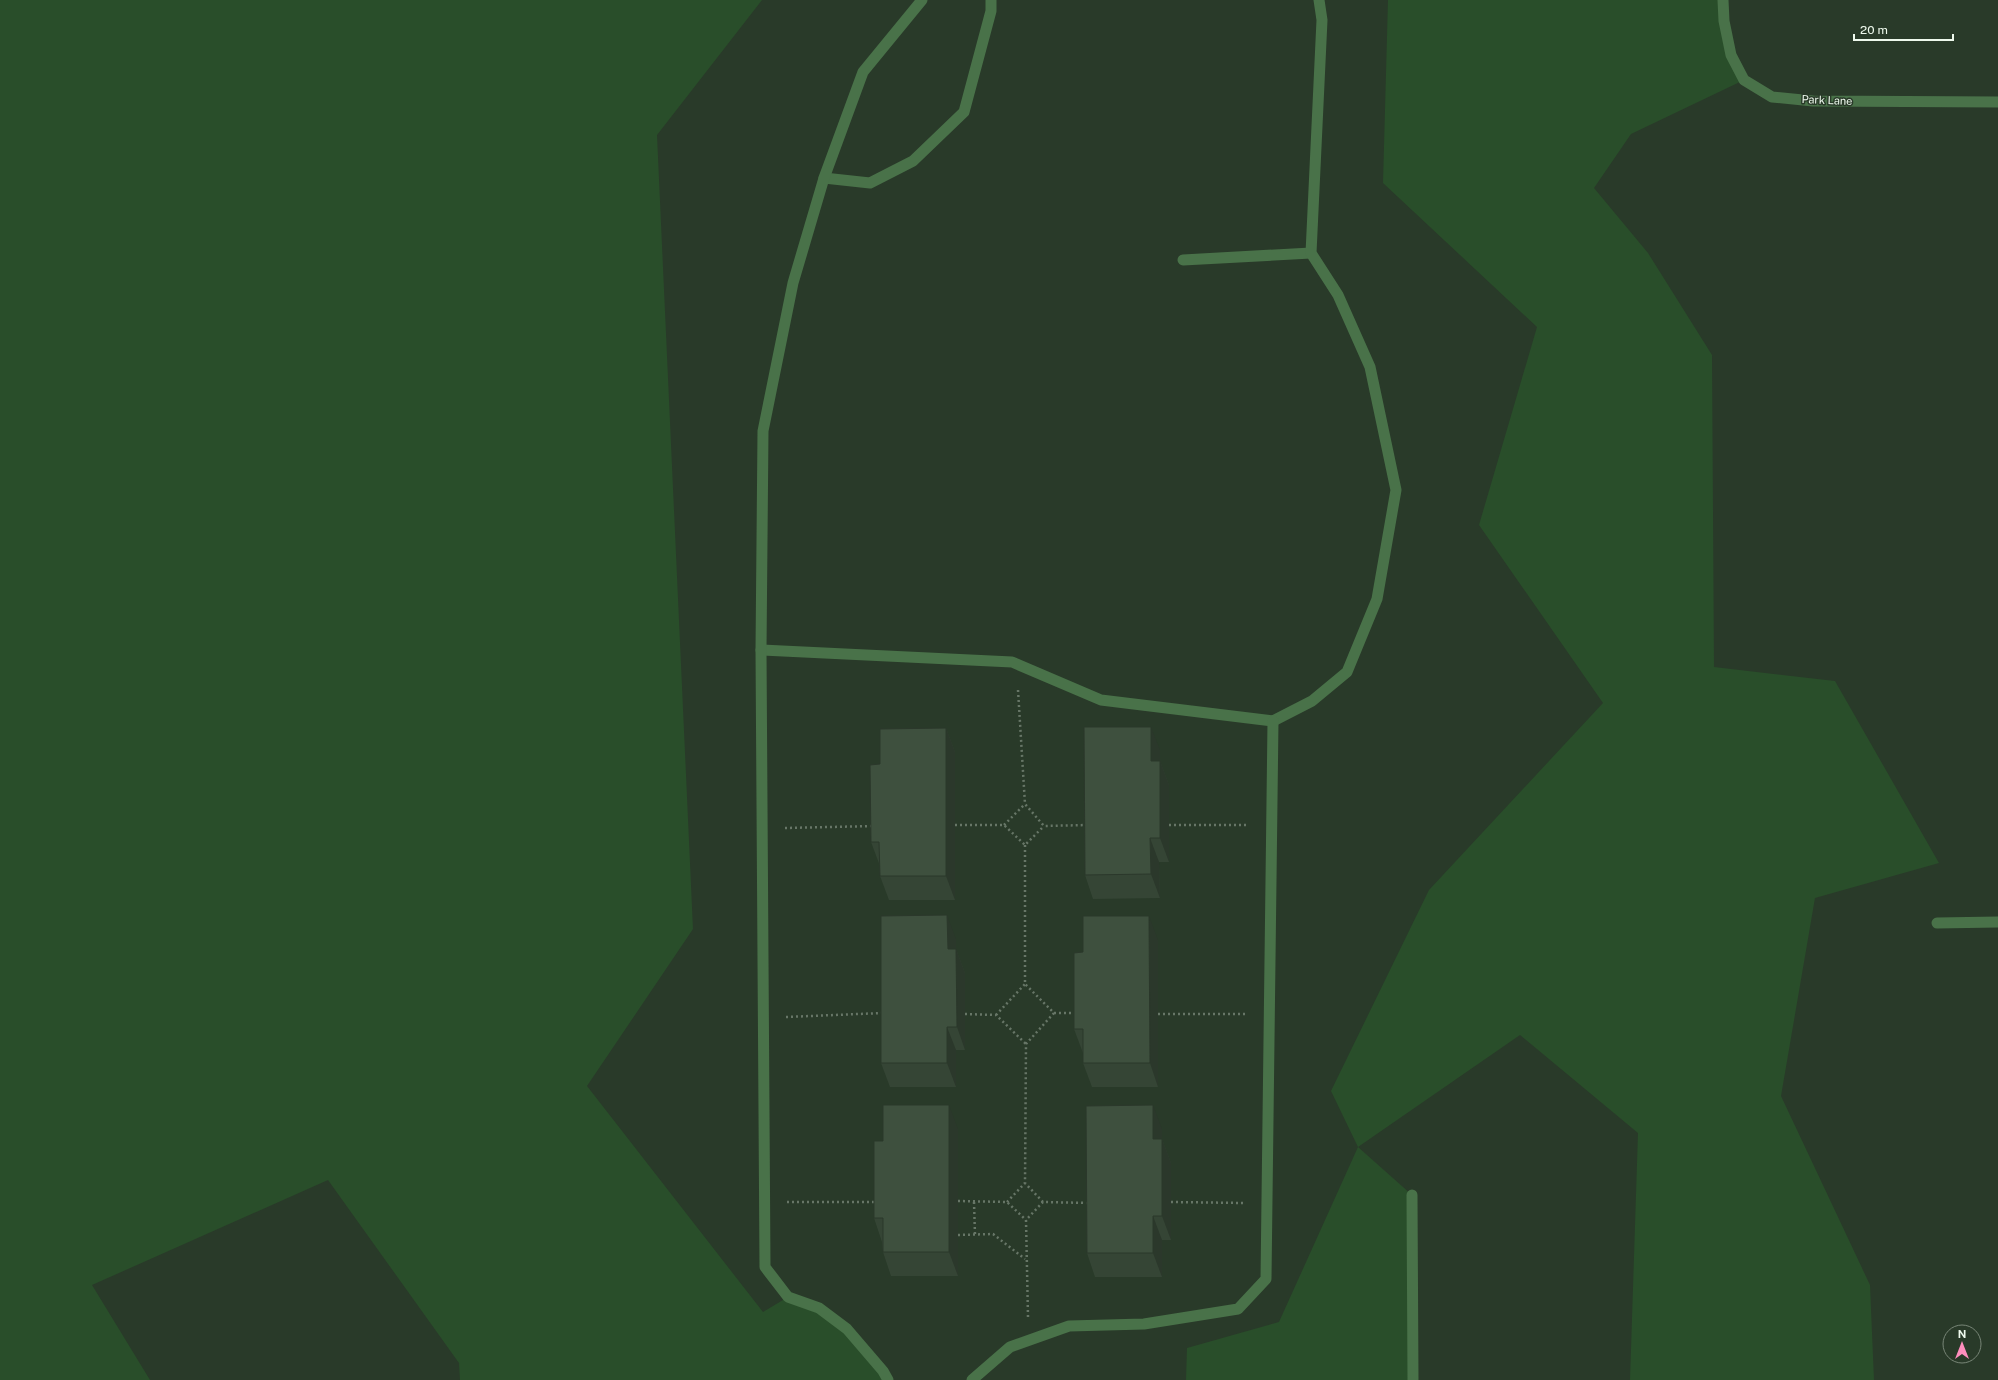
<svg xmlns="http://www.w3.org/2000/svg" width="1998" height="1380" font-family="'Public Sans',sans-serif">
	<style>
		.green { fill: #294e2a }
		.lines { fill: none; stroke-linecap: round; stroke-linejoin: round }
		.path { stroke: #677667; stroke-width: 2.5; stroke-dasharray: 2 3; stroke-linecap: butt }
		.service { stroke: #497249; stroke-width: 11 }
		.minor { stroke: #497249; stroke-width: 11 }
		.wall { fill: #354535 }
		.shaded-wall { fill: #2b382b }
		.building { fill: #3e503e; stroke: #2b382b }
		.labels { text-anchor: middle; stroke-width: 3; stroke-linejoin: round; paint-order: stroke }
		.street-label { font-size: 11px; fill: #eef9ed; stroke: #293a29 }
	</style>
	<rect width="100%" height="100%" fill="#293a29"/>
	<g class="green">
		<polygon points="0,0 762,0 657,135 693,929 587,1086 763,1312 788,1297 847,1329 888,1380 460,1380 459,1363 328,1180 92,1285 150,1380 0,1380"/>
		<polygon points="1388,0 1723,0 1724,21 1744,80 1631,134 1594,188 1648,253 1712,355 1714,667 1835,681 1939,863 1815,898 1781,1096 1870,1285 1874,1380 1630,1380 1638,1133 1520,1035 1358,1147 1412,1195 1413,1380 1186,1380 1187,1348 1279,1322 1358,1147 1331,1091 1429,890 1603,703 1479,525 1537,327 1383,183"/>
	</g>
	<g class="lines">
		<g class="path">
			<polyline points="1018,690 1025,804 1044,826 1087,825"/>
			<polyline points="955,825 1004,825 1025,845 1044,826"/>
			<polyline points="1004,825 1025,804"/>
			<polyline points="1169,825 1248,825"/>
			<polyline points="785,828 874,826"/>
			<polyline points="1025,845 1025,984 1054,1013 1077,1013"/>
			<polyline points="1054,1013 1026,1044 1025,1183 1043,1202 1089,1203"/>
			<polyline points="965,1014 996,1015 1026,1044"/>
			<polyline points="1158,1014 1247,1014"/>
			<polyline points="996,1015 1025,984"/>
			<polyline points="786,1017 883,1013"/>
			<polyline points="958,1201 1007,1202 1026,1220"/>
			<polyline points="787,1202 876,1202"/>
			<polyline points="974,1202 975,1235"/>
			<polyline points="1007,1202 1025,1183"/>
			<polyline points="1171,1202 1244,1203"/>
			<polyline points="958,1235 993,1234 1025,1259"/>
			<polyline points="1028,1317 1026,1220 1043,1202"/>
		</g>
		<g class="service">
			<polyline points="824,178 870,183 913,161 964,112 991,11 991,0"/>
			<polyline points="1183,260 1311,253"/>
			<polyline points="761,650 1012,662 1101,700 1273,721 1312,701 1347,672 1377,599 1396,490 1370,367 1338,295 1311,253 1322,20 1319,0"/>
			<polyline points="1412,1195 1413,1380"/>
			<polyline points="888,1380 883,1371 847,1329 819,1308 788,1297 765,1267 761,650 763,431 793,283 824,178 863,72 922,0"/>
			<polyline points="972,1380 1010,1347 1069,1326 1144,1324 1238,1309 1266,1279 1273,721"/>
		</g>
		<g class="minor">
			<polyline points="1723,0 1724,21 1731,55 1744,80 1772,97 1813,101 1998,102"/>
			<polyline points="1937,923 1998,922"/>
		</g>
	</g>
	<g class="wall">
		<polygon points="946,728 955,752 955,900 889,900 880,876 880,866 871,842 880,764"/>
		<polygon points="1160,750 1160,761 1169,785 1169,862 1159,862 1160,898 1093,899 1085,875"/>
		<polygon points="956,939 956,949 965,973 965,1050 956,1050 956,1087 890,1087 881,1063"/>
		<polygon points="1158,940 1158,1087 1092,1087 1083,1063 1083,1053 1074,1029 1083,952"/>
		<polygon points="958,1129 958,1276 891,1276 883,1252 882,1242 874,1218 883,1141"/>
		<polygon points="1162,1129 1162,1139 1171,1163 1171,1240 1162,1240 1162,1277 1095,1277 1087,1253"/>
	</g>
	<g class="shaded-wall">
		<polygon points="1151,727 1160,750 1160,785 1151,761"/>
		<polygon points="946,728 955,752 955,900 946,876"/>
		<polygon points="1160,761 1169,785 1169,862 1160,838"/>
		<polygon points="1150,838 1159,862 1160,898 1151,874"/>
		<polygon points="947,915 956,939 956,967 956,949 965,973 965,1050 957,1027 948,949"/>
		<polygon points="1149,916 1158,940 1158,1087 1150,1063"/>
		<polygon points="947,1027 956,1050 956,1087 947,1063"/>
		<polygon points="949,1105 958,1129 958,1276 949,1252"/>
		<polygon points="1153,1105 1162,1129 1162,1163 1153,1139"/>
		<polygon points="1162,1139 1171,1163 1171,1240 1162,1216"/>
		<polygon points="1153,1216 1162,1240 1162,1277 1153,1253"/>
	</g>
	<g class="building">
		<polygon points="1084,727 1151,727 1151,761 1160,761 1160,838 1150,838 1151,874 1085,875"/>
		<polygon points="946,728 946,876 880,876 879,842 871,842 870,765 880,764 880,729"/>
		<polygon points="947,915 948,949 956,949 957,1027 947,1027 947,1063 881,1063 881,916"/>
		<polygon points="1083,916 1149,916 1150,1063 1083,1063 1083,1029 1074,1029 1074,953 1083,952"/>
		<polygon points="883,1105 949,1105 949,1252 883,1252 883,1218 874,1218 874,1141 883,1141"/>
		<polygon points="1153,1105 1153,1139 1162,1139 1162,1216 1153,1216 1153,1253 1087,1253 1086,1106"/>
	</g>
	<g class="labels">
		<g class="street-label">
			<text transform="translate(1827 100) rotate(2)" y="4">Park Lane</text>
		</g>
	</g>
	<g transform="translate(1962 1344)"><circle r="19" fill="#293a29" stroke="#788677"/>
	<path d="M0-3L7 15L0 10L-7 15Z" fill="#fe8ebd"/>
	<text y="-6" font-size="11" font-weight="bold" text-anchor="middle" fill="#eef9ed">N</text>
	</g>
	<path d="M1854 34v6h99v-6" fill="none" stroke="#eef9ed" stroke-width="2"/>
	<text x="1860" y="34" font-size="12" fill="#eef9ed" stroke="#293a29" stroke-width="3" paint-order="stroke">20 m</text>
</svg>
